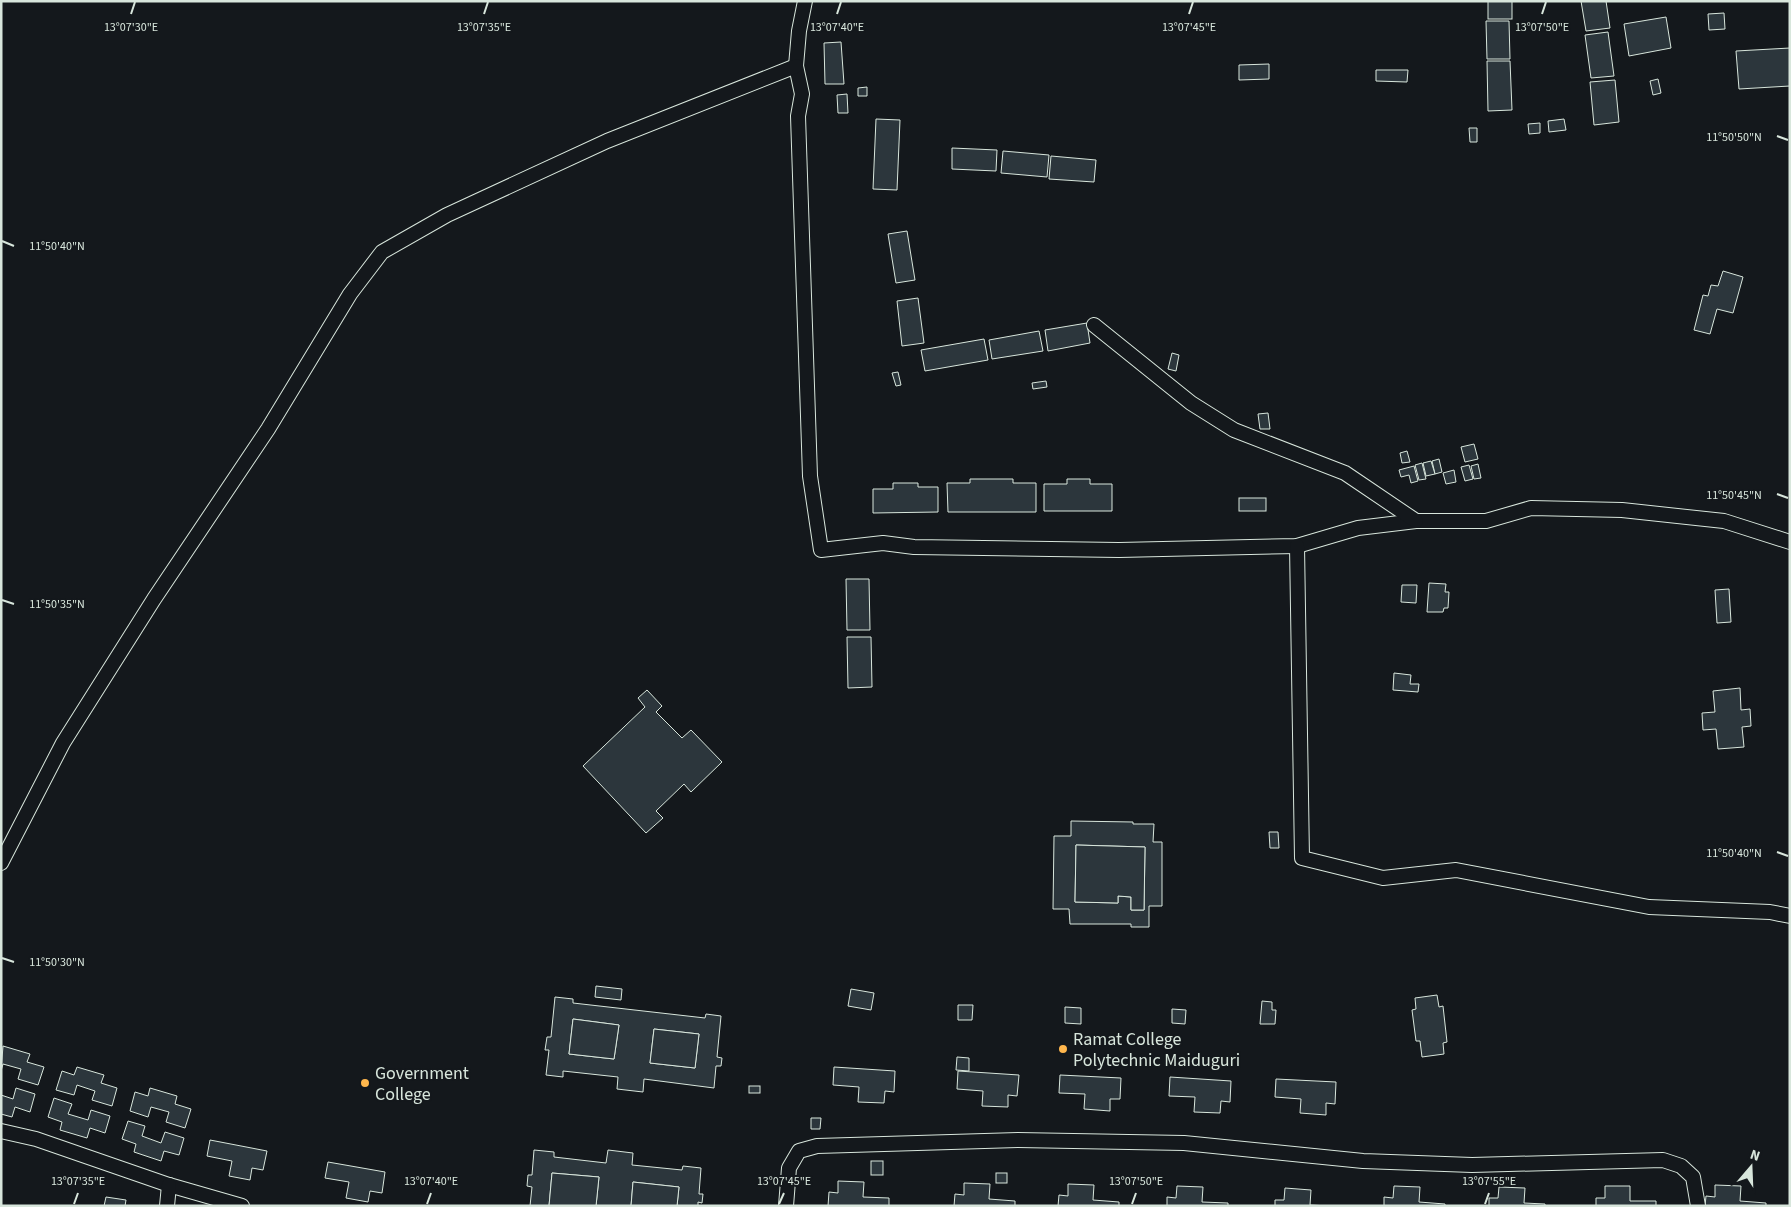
<svg xmlns="http://www.w3.org/2000/svg" width="1791" height="1207" font-family="'Source Sans 3',sans-serif">
	<style>
		.building { fill: #2c363c; stroke: #d8e6dc; fill-rule: evenodd }
		.lines { fill: none; stroke-linecap: round; stroke-linejoin: round }
		.street-casing { stroke: #d8e6dc; stroke-width: 16 }
		.street { stroke: #14181c; stroke-width: 14 }
		.ticks { fill: none; stroke: #d8e6dc; stroke-width: 2 }
		.poi-dot { fill: #ffb74d; stroke: #14181c; stroke-width: 2 }
		.labels { text-anchor: middle; stroke-width: 4; stroke-linejoin: round; paint-order: stroke }
		.poi-label { font-size: 18px; fill: #d8e6dc; stroke: #14181c; text-anchor: start }
		.ticks-label { font-size: 12px; text-anchor: middle; fill: #d8e6dc; stroke: #14181c; stroke-width: 4; stroke-linejoin: round; paint-order: stroke }
	</style>
	<rect width="100%" height="100%" fill="#14181c"/>
	<g class="building">
		<rect x="1488" y="1" width="24" height="18"/>
		<polygon points="1581,1 1606,1 1610,28 1586,31"/>
		<polygon points="1724,13 1725,29 1709,30 1708,14"/>
		<polygon points="1666,17 1671,48 1629,56 1624,24"/>
		<polygon points="1486,21 1509,21 1510,59 1487,59"/>
		<polygon points="1608,32 1614,76 1591,78 1585,35"/>
		<polygon points="841,42 844,84 825,84 824,43"/>
		<polygon points="1790,48 1790,86 1739,89 1736,51"/>
		<polygon points="1487,61 1510,61 1512,110 1488,111"/>
		<polygon points="1269,64 1269,79 1239,80 1239,65"/>
		<polygon points="1376,70 1408,70 1407,82 1376,81"/>
		<polygon points="1658,79 1661,93 1653,95 1650,81"/>
		<polygon points="1615,80 1619,122 1594,125 1590,82"/>
		<polygon points="867,87 867,96 858,96 858,88"/>
		<polygon points="847,94 848,113 838,113 837,95"/>
		<polygon points="876,119 900,120 897,190 873,189"/>
		<polygon points="1564,119 1566,130 1549,132 1548,121"/>
		<polygon points="1540,123 1540,133 1529,134 1528,124"/>
		<polygon points="1469,128 1477,128 1477,142 1470,142"/>
		<polygon points="952,148 997,150 996,171 952,169"/>
		<polygon points="1003,151 1049,155 1047,177 1001,173"/>
		<polygon points="1051,156 1096,160 1094,182 1049,179"/>
		<polygon points="907,231 915,280 896,283 888,234"/>
		<polygon points="1723,271 1743,277 1733,313 1717,309 1710,334 1694,330 1703,295 1708,296 1711,285 1718,286"/>
		<polygon points="918,298 924,343 902,346 897,301"/>
		<polygon points="1087,323 1090,343 1048,351 1045,330"/>
		<polygon points="1039,331 1043,351 992,359 989,340"/>
		<polygon points="984,339 988,360 925,371 921,350"/>
		<polygon points="1172,353 1179,355 1176,371 1168,369"/>
		<polygon points="898,372 901,385 896,386 892,373"/>
		<polygon points="1046,381 1047,387 1033,389 1032,383"/>
		<polygon points="1268,413 1270,429 1260,429 1258,414"/>
		<polygon points="1474,444 1478,459 1465,462 1461,447"/>
		<polygon points="1407,451 1410,462 1402,463 1400,453"/>
		<polygon points="1439,459 1442,472 1435,474 1432,461"/>
		<polygon points="1431,461 1435,474 1426,476 1423,463"/>
		<polygon points="1422,463 1426,479 1419,480 1415,465"/>
		<polygon points="1478,464 1481,478 1474,479 1471,466"/>
		<polygon points="1469,465 1473,479 1465,481 1461,467"/>
		<polygon points="1414,466 1418,481 1411,483 1409,475 1401,477 1399,470"/>
		<polygon points="1454,470 1456,482 1446,484 1443,473"/>
		<polygon points="970,479 1013,479 1013,483 1036,483 1036,512 948,512 947,483 970,483"/>
		<polygon points="1067,479 1090,479 1090,484 1112,484 1112,511 1044,511 1044,484 1067,484"/>
		<polygon points="893,483 918,483 918,487 938,487 938,512 873,513 873,489 893,489"/>
		<rect x="1239" y="498" width="27" height="13"/>
		<polygon points="846,579 869,579 870,630 847,630"/>
		<polygon points="1429,583 1446,584 1445,592 1449,592 1448,608 1444,608 1443,612 1427,612"/>
		<polygon points="1402,585 1417,585 1416,603 1401,602"/>
		<polygon points="1729,589 1731,622 1717,623 1715,590"/>
		<polygon points="847,637 871,637 872,687 848,688"/>
		<polygon points="1394,673 1411,675 1410,684 1419,684 1418,692 1393,690"/>
		<polygon points="1740,688 1741,710 1750,709 1751,726 1742,727 1744,747 1718,749 1716,729 1703,730 1702,713 1715,712 1713,691"/>
		<polygon points="647,690 662,706 656,712 682,738 691,730 722,762 691,792 684,784 656,811 663,818 646,833 583,766 645,707 638,698"/>
		<path d="M1071 821 1133 822V824H1154L1153 842H1162V906H1149V927H1131V924H1070L1069 909H1053L1054 836H1071ZM1076 845 1145 847 1144 910H1131V897L1118 896V903L1075 902Z"/>
		<polygon points="1269,832 1278,832 1279,848 1270,848"/>
		<polygon points="1076,845 1145,847 1144,910 1131,910 1131,897 1118,896 1118,903 1075,902"/>
		<polygon points="596,986 622,989 621,1000 595,997"/>
		<polygon points="851,989 874,993 871,1010 848,1006"/>
		<polygon points="1437,995 1439,1007 1443,1006 1447,1042 1443,1043 1444,1054 1422,1057 1420,1041 1416,1041 1412,1010 1416,1009 1415,998"/>
		<path d="M555 997 573 999V1003L705 1018 706 1014 721 1016 717 1057 722 1058 721 1066H716L714 1088 644 1079 643 1092 617 1089 618 1077 563 1071V1077L546 1075 549 1050H545L547 1037H551ZM573 1019 619 1025 614 1059 569 1054ZM654 1029 699 1034 695 1068 650 1063Z"/>
		<polygon points="1262,1001 1272,1002 1272,1010 1276,1010 1275,1024 1260,1024"/>
		<polygon points="958,1005 973,1005 972,1020 958,1020"/>
		<polygon points="1065,1007 1081,1008 1081,1024 1065,1023"/>
		<polygon points="1172,1009 1186,1010 1185,1024 1172,1023"/>
		<polygon points="573,1019 619,1025 614,1059 569,1054"/>
		<polygon points="654,1029 699,1034 695,1068 650,1063"/>
		<polygon points="3,1046 30,1054 27,1062 44,1067 38,1085 18,1079 21,1069 3,1064 1,1071"/>
		<polygon points="957,1057 969,1058 969,1071 956,1070"/>
		<polygon points="77,1067 104,1075 101,1083 117,1088 112,1106 92,1100 95,1091 77,1085 74,1095 56,1090 62,1071 74,1075"/>
		<polygon points="834,1067 895,1071 894,1092 885,1091 884,1103 858,1102 859,1087 833,1085"/>
		<polygon points="958,1071 1019,1075 1017,1096 1008,1095 1008,1107 982,1106 983,1091 957,1089"/>
		<polygon points="1060,1075 1121,1078 1120,1099 1110,1099 1110,1111 1084,1109 1085,1094 1059,1093"/>
		<polygon points="1170,1077 1231,1081 1230,1102 1221,1101 1220,1113 1194,1112 1195,1097 1169,1096"/>
		<polygon points="1276,1079 1336,1082 1335,1104 1326,1103 1326,1115 1300,1113 1301,1099 1275,1097"/>
		<rect x="749" y="1086" width="11" height="7"/>
		<polygon points="16,1088 35,1094 30,1112 15,1107 12,1117 1,1114 1,1095 13,1099"/>
		<polygon points="150,1088 177,1096 175,1104 191,1109 185,1128 166,1122 169,1112 151,1107 148,1117 130,1111 135,1092 148,1096"/>
		<polygon points="54,1098 72,1104 68,1114 88,1120 91,1110 110,1116 105,1133 90,1128 87,1138 60,1130 62,1122 48,1117"/>
		<polygon points="811,1118 821,1118 820,1129 811,1129"/>
		<polygon points="128,1121 145,1126 142,1136 161,1143 165,1132 184,1138 179,1155 164,1151 161,1161 134,1152 136,1144 122,1139"/>
		<polygon points="210,1140 267,1151 263,1170 252,1168 250,1180 229,1176 232,1161 207,1156"/>
		<polygon points="534,1150 554,1152 554,1157 606,1163 608,1150 633,1153 632,1165 682,1170 683,1166 701,1168 699,1194 703,1194 702,1203 698,1202 698,1206 677,1206 679,1187 633,1182 631,1206 596,1206 599,1177 552,1173 549,1206 530,1206 532,1187 527,1186 528,1175 532,1175"/>
		<rect x="871" y="1161" width="12" height="14"/>
		<polygon points="328,1162 385,1172 382,1193 370,1191 368,1202 346,1198 349,1182 325,1178"/>
		<polygon points="552,1173 599,1177 596,1206 549,1206"/>
		<rect x="996" y="1173" width="11" height="10"/>
		<polygon points="838,1181 864,1182 863,1197 889,1198 889,1206 828,1206 829,1192 838,1193"/>
		<polygon points="633,1182 679,1187 677,1206 631,1206"/>
		<polygon points="964,1183 990,1184 989,1199 1015,1201 1015,1206 954,1206 955,1194 964,1195"/>
		<polygon points="1068,1184 1094,1185 1093,1200 1119,1202 1119,1206 1058,1206 1059,1195 1068,1196"/>
		<polygon points="1715,1185 1741,1186 1740,1201 1766,1203 1766,1206 1705,1206 1706,1196 1715,1197"/>
		<polygon points="1177,1186 1203,1187 1202,1202 1228,1203 1228,1206 1167,1206 1167,1197 1176,1198"/>
		<polygon points="1394,1186 1420,1187 1419,1202 1445,1204 1445,1206 1384,1206 1384,1197 1393,1198"/>
		<polygon points="1605,1186 1630,1186 1630,1201 1656,1201 1656,1206 1596,1206 1596,1198 1605,1198"/>
		<polygon points="1499,1187 1525,1188 1524,1203 1545,1204 1545,1206 1489,1206 1489,1198 1498,1198"/>
		<polygon points="1285,1188 1311,1190 1310,1205 1330,1206 1275,1206 1275,1200 1284,1200"/>
		<polygon points="106,1197 126,1200 125,1206 104,1206"/>
	</g>
	<g class="lines">
		<defs>
			<g id="street">
				<polyline points="805,1 799,31 796,66 802,94 798,116 810,476 821,550 883,543 914,547 1119,550 1297,546 1358,528 1416,521 1486,521 1531,508 1622,510 1724,521 1790,542"/>
				<polyline points="1094,325 1191,403 1234,430 1345,473 1416,521"/>
				<polyline points="1297,546 1302,858 1383,878 1456,870 1649,907 1770,912 1790,916"/>
				<polyline points="1,863 63,743 154,599 268,429 350,294 382,252 447,215 607,141 796,66"/>
				<polyline points="1,1131 36,1139 169,1185 242,1206"/>
				<polyline points="167,1206 169,1185"/>
				<polyline points="786,1206 789,1168 799,1151 817,1146 1018,1140 1184,1143 1363,1161 1472,1165 1663,1160 1681,1166 1693,1177 1698,1206"/>
			</g>
		</defs>
		<use href="#street" class="street-casing"/>
		<use href="#street" class="street"/>
	</g>
	<path class="ticks" d="M131 14 135 2M484 14 488 2M837 14 841 2M1189 14 1193 2M1542 14 1546 2M1777 136 1788 140M2 241 14 246M1777 494 1788 498M2 600 14 604M1777 852 1788 856M2 958 14 962M74 1204 78 1193M427 1204 431 1193M779 1204 784 1193M1132 1204 1136 1193M1485 1204 1489 1193"/>
	<g class="poi-dot">
		<circle cx="1063" cy="1049" r="5"/>
		<circle cx="365" cy="1083" r="5"/>
	</g>
	<g class="labels">
		<g class="poi-label">
			<text x="1073" y="1045">Ramat College<tspan x="1073" dy="21">Polytechnic Maiduguri</tspan></text>
			<text x="375" y="1079">Government<tspan x="375" dy="21">College</tspan></text>
		</g>
	</g>
	<g class="ticks-label">
		<text x="1189" y="31">13°07'45"E</text>
		<text x="1542" y="31">13°07'50"E</text>
		<text x="131" y="31">13°07'30"E</text>
		<text x="484" y="31">13°07'35"E</text>
		<text x="837" y="31">13°07'40"E</text>
		<text x="1734" y="141">11°50'50"N</text>
		<text x="57" y="250">11°50'40"N</text>
		<text x="1734" y="499">11°50'45"N</text>
		<text x="57" y="608">11°50'35"N</text>
		<text x="1734" y="857">11°50'40"N</text>
		<text x="57" y="966">11°50'30"N</text>
		<text x="78" y="1185">13°07'35"E</text>
		<text x="431" y="1185">13°07'40"E</text>
		<text x="784" y="1185">13°07'45"E</text>
		<text x="1136" y="1185">13°07'50"E</text>
		<text x="1489" y="1185">13°07'55"E</text>
	</g>
	<rect width="1791" height="1207" fill="none" stroke="#d8e6dc" stroke-width="5"/>
	<g transform="translate(1751 1167) rotate(19)" stroke="#14181c" stroke-width="4" paint-order="stroke">
	<path d="M0-4L9 19L0 12L-9 19Z" fill="#d8e6dc"/>
	<text y="-8" font-size="14" font-weight="bold" text-anchor="middle" fill="#d8e6dc">N</text>
	</g>
</svg>
